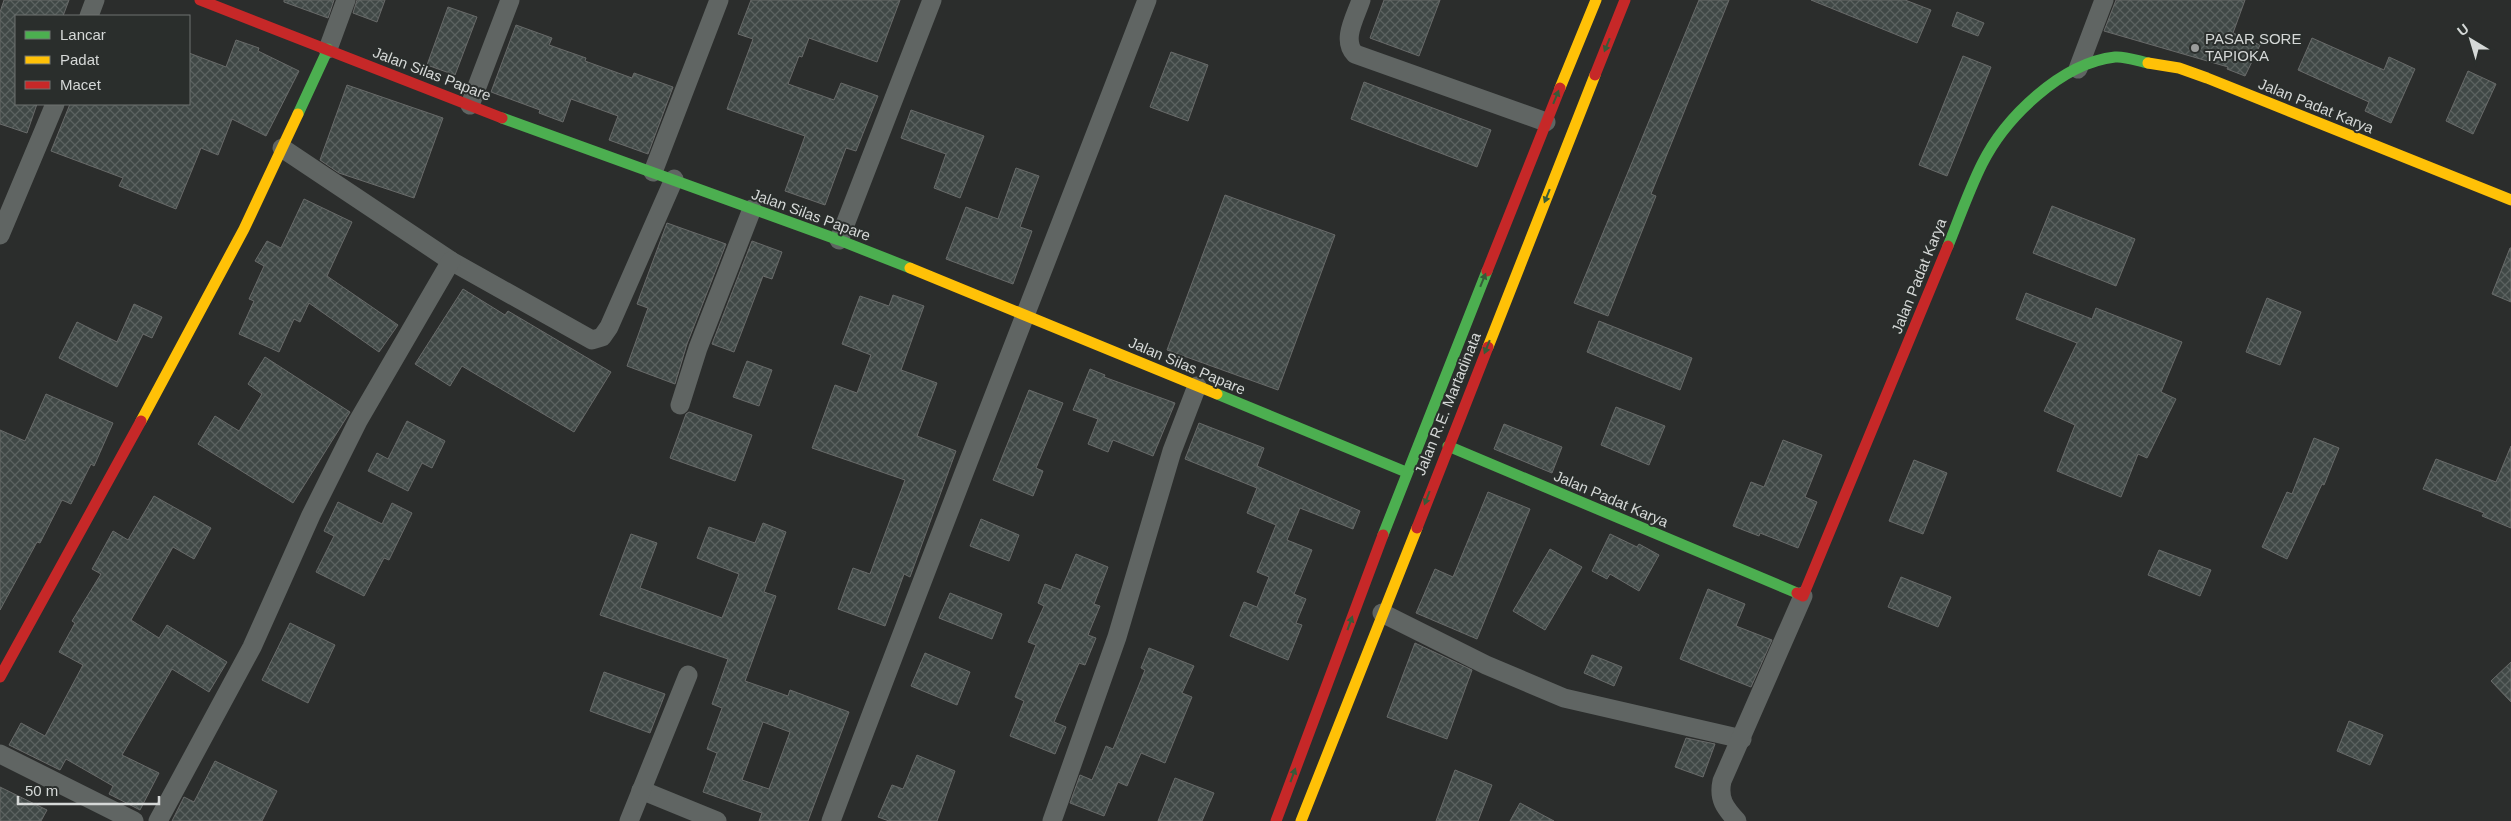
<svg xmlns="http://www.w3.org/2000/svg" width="2511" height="821" font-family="Helvetica,sans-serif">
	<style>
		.building { fill: url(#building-cross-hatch); stroke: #686a69; fill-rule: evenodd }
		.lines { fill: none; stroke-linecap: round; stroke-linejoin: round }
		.street { stroke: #606563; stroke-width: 19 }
		.fast { stroke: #4caf50; stroke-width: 11 }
		.slow { stroke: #ffc107; stroke-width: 11 }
		.jam { stroke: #c62828; stroke-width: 11 }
		.oneway { fill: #365b39 }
		.poi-dot { fill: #9a9c9b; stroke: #2a2e2c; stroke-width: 2 }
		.labels { text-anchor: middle; stroke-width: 4; stroke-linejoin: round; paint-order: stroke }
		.poi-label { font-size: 15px; fill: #d5d8d7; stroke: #2a2e2c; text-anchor: start }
		.street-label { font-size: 15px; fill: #d5d8d7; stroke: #2a2e2c }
	</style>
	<defs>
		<pattern id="building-cross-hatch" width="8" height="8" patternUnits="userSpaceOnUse" patternTransform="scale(1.25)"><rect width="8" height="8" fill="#404846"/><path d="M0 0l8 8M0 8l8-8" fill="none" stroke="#5b6260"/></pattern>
	</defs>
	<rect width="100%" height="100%" fill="#2b2d2c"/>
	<g class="building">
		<polygon points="4,0 69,0 63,16 16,16 16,104 37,104 27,133 0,124 0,12"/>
		<polygon points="284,0 334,0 328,18 284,2"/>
		<polygon points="357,0 385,0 377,22 353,13"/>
		<polygon points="751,0 900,0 877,62 809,38 802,57 799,56 788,84 834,100 841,83 878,96 856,151 846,148 825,205 785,191 805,136 727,109 753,39 738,34"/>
		<polygon points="1384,0 1440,0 1419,56 1370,38"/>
		<polygon points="1699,0 1729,0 1651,194 1656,196 1608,316 1574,303"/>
		<polygon points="1811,0 1905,0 1931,10 1917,43"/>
		<polygon points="2116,0 2245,0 2233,33 2260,45 2245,76 2227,69 2228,67 2104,31"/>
		<polygon points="448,7 477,17 455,75 427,65"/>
		<polygon points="1957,12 1984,23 1978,36 1952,26"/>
		<polygon points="516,25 552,38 549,45 586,58 585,61 632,78 634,73 673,87 648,154 609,140 618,116 571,99 563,122 539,113 540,110 491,92"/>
		<polygon points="2312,38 2384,70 2389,57 2415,69 2391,123 2365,111 2369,102 2298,70"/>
		<polygon points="236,40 259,48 258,51 299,71 266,136 232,119 218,155 201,148 176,209 119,186 123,178 51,151 70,104 189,104 189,53 226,67"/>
		<polygon points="1171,52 1208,65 1188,121 1150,107"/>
		<polygon points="1963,56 1991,67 1947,176 1919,165"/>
		<polygon points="2468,71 2496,84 2473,134 2446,121"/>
		<polygon points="1364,82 1491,130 1477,167 1351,119"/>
		<polygon points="347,85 443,118 414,198 339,173 320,160"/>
		<polygon points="911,110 984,136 960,198 934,188 946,154 901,138"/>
		<polygon points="1016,168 1039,176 1020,227 1032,231 1013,284 946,259 966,207 998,219"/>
		<polygon points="1225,195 1335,235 1278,390 1167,350"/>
		<polygon points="304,199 352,222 327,276 398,325 379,352 309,303 300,322 294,319 279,352 239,334 254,301 249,299 264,266 255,261 267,241 281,248"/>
		<polygon points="2052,206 2135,239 2116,286 2033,253"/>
		<polygon points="667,223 726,244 687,344 675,384 627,366 648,308 637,304"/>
		<polygon points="752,241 782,252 772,279 763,276 734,352 712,344"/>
		<polygon points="2510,248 2511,248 2511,302 2492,294"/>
		<polygon points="463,289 505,315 508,311 611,372 574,432 462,366 450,386 415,364"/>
		<polygon points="2026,293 2092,319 2096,308 2182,342 2161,392 2176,399 2147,458 2138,454 2121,497 2057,471 2075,425 2044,411 2077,343 2016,319"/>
		<polygon points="893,295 924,306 901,370 937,383 917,436 956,451 910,577 904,574 885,626 838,609 853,568 870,574 905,480 812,448 835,385 857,393 871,355 842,344 860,296 889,306"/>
		<polygon points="2267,298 2301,312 2280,365 2246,352"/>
		<polygon points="134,304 162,317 152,338 143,334 117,387 59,358 77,322 117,342"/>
		<polygon points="1599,321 1692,358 1680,390 1587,352"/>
		<polygon points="265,357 350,412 293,503 198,444 215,416 239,431 262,394 248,384"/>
		<polygon points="747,361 772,370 759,406 733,397"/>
		<polygon points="1090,369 1105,375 1104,377 1175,403 1153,456 1113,440 1108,452 1088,444 1098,419 1073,410"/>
		<polygon points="1029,390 1063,403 1036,468 1043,471 1033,496 993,480"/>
		<polygon points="46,394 113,423 94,466 91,464 71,504 62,500 40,543 37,542 0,610 0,430 25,441"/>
		<polygon points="1616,407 1665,426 1649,465 1601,445"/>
		<polygon points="689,412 752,435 735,481 670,458 686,414"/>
		<polygon points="407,421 445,441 432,468 422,463 408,491 368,471 377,453 388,459"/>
		<polygon points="1199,423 1264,448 1257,466 1360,511 1353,529 1300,508 1287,540 1312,550 1294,594 1306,599 1296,623 1302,625 1288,660 1230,636 1244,602 1257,607 1269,577 1257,572 1276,525 1247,513 1257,488 1185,459"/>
		<polygon points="1504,424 1562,447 1552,473 1494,449"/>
		<polygon points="2314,438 2339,448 2324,485 2322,484 2287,559 2262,547 2287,492 2292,494"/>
		<polygon points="1783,440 1822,455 1805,497 1817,502 1798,548 1760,533 1759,536 1733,526 1751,482 1764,487"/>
		<polygon points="2511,446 2511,528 2482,516 2484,513 2423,489 2436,459 2496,482"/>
		<polygon points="1914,460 1947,473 1923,534 1889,521"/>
		<polygon points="1488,492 1530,509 1477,639 1416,613 1435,569 1453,577"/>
		<polygon points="154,496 211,528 194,559 173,547 131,620 159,638 167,625 227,662 209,692 172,669 122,755 159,773 140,810 109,794 113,786 66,759 60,770 9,745 21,723 45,736 83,665 59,652 75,623 72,621 101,574 92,569 113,531 128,540"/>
		<polygon points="338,502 382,524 392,503 412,513 389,560 384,558 364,596 316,572 334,536 324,531"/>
		<polygon points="981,519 1019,535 1009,561 970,546"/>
		<path d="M763 523 786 532 764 592 776 596 745 681 788 696 790 690 849 712 808 821H759L762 813 703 792 717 753 707 749 722 708 712 704 728 659 600 615 631 534 657 543 640 588 722 618 739 574 697 558 709 527 755 543ZM763 722 790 732 769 789 742 780Z"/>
		<polygon points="1610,534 1637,547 1639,544 1659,555 1639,591 1610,574 1607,579 1592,571"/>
		<polygon points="1550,549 1582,567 1545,630 1513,611"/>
		<polygon points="2159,550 2211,570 2200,596 2148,575"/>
		<polygon points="1076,554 1108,567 1094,604 1100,606 1088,635 1096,638 1085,665 1079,663 1054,722 1066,727 1055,754 1010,736 1024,701 1015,697 1036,645 1028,642 1044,606 1038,603 1045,584 1061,590"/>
		<polygon points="1901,577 1951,597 1938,627 1888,607"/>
		<polygon points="1708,589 1745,604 1736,626 1772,640 1751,687 1680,659"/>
		<polygon points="950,593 1002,614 992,639 939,618"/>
		<polygon points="290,623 335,645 308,703 262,680"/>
		<polygon points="1415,643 1472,670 1447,739 1387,717"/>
		<polygon points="1149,648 1194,666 1182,693 1192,697 1165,763 1141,753 1127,786 1118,782 1104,816 1070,803 1080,775 1092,780 1106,746 1113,749 1145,670 1141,668"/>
		<polygon points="925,653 970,672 957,705 911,686"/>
		<polygon points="1592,655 1622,667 1614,686 1584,673"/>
		<polygon points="2511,662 2511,702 2491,681"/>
		<polygon points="604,672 665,694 650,733 590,711"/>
		<polygon points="2349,721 2383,735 2370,765 2337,751"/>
		<polygon points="1686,738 1715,744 1703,777 1675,767"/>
		<polygon points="917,755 955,771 937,821 889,821 878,817 892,785 903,789"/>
		<polygon points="215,761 277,791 262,821 172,821 184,797 194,802"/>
		<polygon points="1455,770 1492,785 1478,821 1436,821"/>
		<polygon points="1175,778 1214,793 1202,821 1158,821"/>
		<polygon points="0,787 47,810 41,821 0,821"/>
		<polygon points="1520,803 1554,821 1510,821"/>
	</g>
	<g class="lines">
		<g class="street">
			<path d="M1361 0C1356 16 1341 40 1355 54L1546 122"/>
			<polyline points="89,16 95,0"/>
			<polyline points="328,49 346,0"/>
			<polyline points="2078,69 2104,0"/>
			<polyline points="470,105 510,0"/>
			<polyline points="282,148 451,261 592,340 602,337 609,327 674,179"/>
			<polyline points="653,172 719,0"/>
			<polyline points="0,235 55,104"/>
			<polyline points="839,240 932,0"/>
			<polyline points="680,405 698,348 752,209"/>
			<polyline points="1382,613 1486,665 1564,698 1742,739"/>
			<polyline points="0,754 134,821"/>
			<polyline points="641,790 717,821"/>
			<polyline points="158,821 252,647 311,515 358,421 451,261"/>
			<polyline points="629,821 688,675"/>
			<path d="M831 821C934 546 1042 274 1147 0"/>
			<polyline points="1052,821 1117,637 1172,451 1197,386"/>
			<path d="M1737 821C1725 808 1718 799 1722 781L1803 596"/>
		</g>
		<g class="fast">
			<polyline points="298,114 328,49"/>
			<polyline points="502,118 839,240 910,268"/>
			<path d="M1948 246C1959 219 1969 190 1982 164 2005 118 2061 63 2115 57 2125 56 2138 61 2148 63"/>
			<polyline points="1217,394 1406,472"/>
			<polyline points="1448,446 1797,593"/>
			<polyline points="1383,535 1487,271"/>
		</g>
		<g class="slow">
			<polyline points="2148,63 2179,68 2207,78 2511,200"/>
			<polyline points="1560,88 1596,0"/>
			<polyline points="910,268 1217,394"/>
			<polyline points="1488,347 1595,75"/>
			<polyline points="141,421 244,229 298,114"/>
			<polyline points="1301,821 1417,528"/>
		</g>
		<g class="jam">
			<polyline points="200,0 502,118"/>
			<polyline points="1595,75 1625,0"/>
			<polyline points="1487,271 1560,88"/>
			<polyline points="1417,528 1488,347"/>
			<polyline points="1797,593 1803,596 1948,246"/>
			<polyline points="0,677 141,421"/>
			<polyline points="1276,821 1383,535"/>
		</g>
	</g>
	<defs><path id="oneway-solid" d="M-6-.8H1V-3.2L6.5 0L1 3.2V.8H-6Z" transform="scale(1.25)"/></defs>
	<g class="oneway">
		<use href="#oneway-solid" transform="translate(1607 45) rotate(112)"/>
		<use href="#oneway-solid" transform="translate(1556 97) rotate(-68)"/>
		<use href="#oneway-solid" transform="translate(1547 196) rotate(112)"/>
		<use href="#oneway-solid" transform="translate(1483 280) rotate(-68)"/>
		<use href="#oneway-solid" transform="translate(1487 347) rotate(112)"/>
		<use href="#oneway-solid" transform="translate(1427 498) rotate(111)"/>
		<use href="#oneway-solid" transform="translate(1350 623) rotate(-70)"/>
		<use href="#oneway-solid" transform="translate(1293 775) rotate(-70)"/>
	</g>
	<circle class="poi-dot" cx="2195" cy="48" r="5"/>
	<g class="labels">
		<g class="poi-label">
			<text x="2205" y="44">PASAR SORE<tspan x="2205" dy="17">TAPIOKA</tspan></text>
		</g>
		<g class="street-label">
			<text transform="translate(432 74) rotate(21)" y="5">Jalan Silas Papare</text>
			<text transform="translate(2316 106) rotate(22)" y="5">Jalan Padat Karya</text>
			<text transform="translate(811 215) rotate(20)" y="5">Jalan Silas Papare</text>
			<text transform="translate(1919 276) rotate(-68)" y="5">Jalan Padat Karya</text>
			<text transform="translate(1187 366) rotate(23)" y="5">Jalan Silas Papare</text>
			<text transform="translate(1448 404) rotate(-68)" y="5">Jalan R.E. Martadinata</text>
			<text transform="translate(1611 499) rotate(23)" y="5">Jalan Padat Karya</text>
		</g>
	</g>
	<rect x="15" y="15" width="175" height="90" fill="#2a2e2c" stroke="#6e7270"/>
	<rect x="25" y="31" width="25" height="8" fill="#4caf50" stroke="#6e7270"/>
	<text x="60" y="40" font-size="15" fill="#d5d8d7">Lancar</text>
	<rect x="25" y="56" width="25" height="8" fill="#ffc107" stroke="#6e7270"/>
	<text x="60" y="65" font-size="15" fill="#d5d8d7">Padat</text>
	<rect x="25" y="81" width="25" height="8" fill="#c62828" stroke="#6e7270"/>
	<text x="60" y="90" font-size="15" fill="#d5d8d7">Macet</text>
	<g transform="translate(2471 40) rotate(322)" stroke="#2a2e2c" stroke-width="4" paint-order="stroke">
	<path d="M0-4L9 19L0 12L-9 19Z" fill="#d5d8d7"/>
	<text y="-8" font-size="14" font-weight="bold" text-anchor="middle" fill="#d5d8d7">U</text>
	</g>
	<path d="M18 796v8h141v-8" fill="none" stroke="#d5d8d7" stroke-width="2.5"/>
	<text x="25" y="796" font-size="15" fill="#d5d8d7" stroke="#2a2e2c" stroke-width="4" paint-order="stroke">50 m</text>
</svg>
